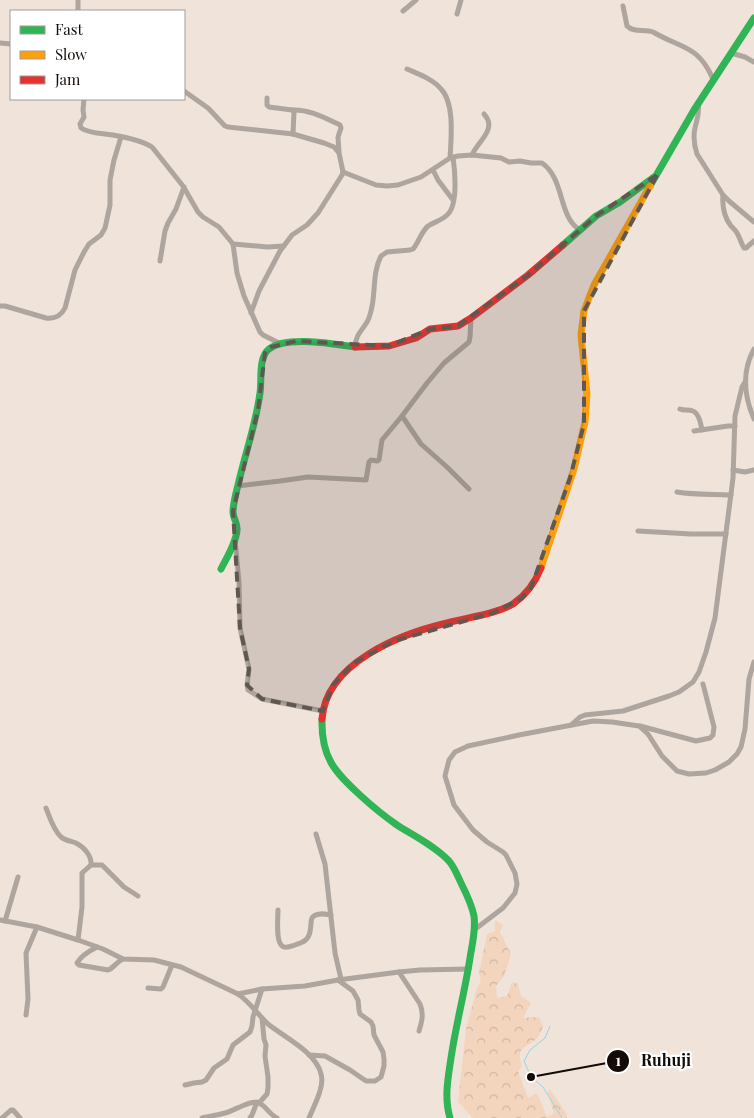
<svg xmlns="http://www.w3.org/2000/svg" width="754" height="1118" font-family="'Playfair Display',serif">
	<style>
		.forest { fill: url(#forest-crowns) }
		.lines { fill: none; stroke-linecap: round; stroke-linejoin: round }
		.stream { stroke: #95d6e5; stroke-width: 1 }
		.street { stroke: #aea59e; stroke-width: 5 }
		.fast { stroke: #30b455; stroke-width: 7 }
		.slow { stroke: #ff9f0a; stroke-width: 7 }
		.jam { stroke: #e5322d; stroke-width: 7 }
		.marked { fill: #5f5750; fill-opacity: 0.2; stroke: #5f5750; stroke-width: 4; stroke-dasharray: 10 6; stroke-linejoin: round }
		.leader { fill: none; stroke: #120b06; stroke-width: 2 }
		.callout-dot { fill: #120b06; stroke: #fff; stroke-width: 2 }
		.mark-label { font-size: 15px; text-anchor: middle; font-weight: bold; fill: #fff }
		.callout-label { font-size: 16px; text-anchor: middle; font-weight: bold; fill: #120b06; stroke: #fff; stroke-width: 4.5; stroke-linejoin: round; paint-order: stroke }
	</style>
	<defs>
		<pattern id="forest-crowns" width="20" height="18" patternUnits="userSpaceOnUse" patternTransform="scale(1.25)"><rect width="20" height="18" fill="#f3d5bd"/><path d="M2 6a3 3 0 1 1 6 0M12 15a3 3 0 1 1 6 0" fill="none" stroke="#cfb6a1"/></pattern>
	</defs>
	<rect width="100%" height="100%" fill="#efe3da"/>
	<path class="forest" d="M495 920 503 925 500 932 511 954 504 976 496 986 497 998 507 996 512 982 518 984 521 996 531 1003 523 1018 539 1017 543 1026C542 1029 540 1034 538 1037 527 1049 515 1045 522 1066L518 1071 528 1098 537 1093 547 1117 554 1113 548 1094 549 1088 566 1113 567 1118H473L458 1102 466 1029 477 988 481 982 479 973 487 934 495 931Z"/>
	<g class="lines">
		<polyline class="stream" points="550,1026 545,1038 530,1050 524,1061 531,1077 543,1087 562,1118"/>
		<g class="street">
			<path d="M623 6 627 26C634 33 644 29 653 32 682 49 698 45 713 79"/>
			<polyline points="78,11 78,0"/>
			<polyline points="403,11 416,0"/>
			<polyline points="457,14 461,0"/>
			<polyline points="0,43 11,44"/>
			<polyline points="731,53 745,57 754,62"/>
			<path d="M407 69C418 74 433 79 441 89 455 103 451 140 450 158"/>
			<polyline points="184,91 208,108 225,126 228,127 293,134 324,143 334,147 339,153 343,172 342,175 318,213 307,225 292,235 280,251 259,291 251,313"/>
			<polyline points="267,98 267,105 269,107 292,110 294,112 293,134"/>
			<path d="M84 99 83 110 84 117 80 124 81 128C90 134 102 133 113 135 125 137 141 140 152 147L183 186 198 212 203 217 219 227 233 244 237 273 244 296 260 332 263 335 281 344"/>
			<path d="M698 103C700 113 697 119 695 128 693 137 694 145 697 154L723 195 729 201 754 222"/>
			<path d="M292 110C309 109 325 118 340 125L341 128 338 137 339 152"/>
			<path d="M472 155C478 141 498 129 484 114"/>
			<polyline points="433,170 438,180 453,200"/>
			<path d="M343 172 376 185 387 186 398 185 421 177 450 158 458 156 472 155 501 158 509 162 520 161 531 163H542C565 179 558 217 580 230"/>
			<path d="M723 195C722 207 724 217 731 226 733 228 736 231 737 233 740 238 741 243 744 248H746L754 241"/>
			<polyline points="233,244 267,247 284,246"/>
			<polyline points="160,261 165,231 168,223 176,209 184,187"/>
			<path d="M0 306H5L46 318C55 319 61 316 65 308L75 270 84 252 89 244 101 235 105 228 110 205V180L114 160 121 137"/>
			<path d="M355 347C356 334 361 332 367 322 369 319 370 315 371 311 376 293 372 273 381 256L387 252 410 250 413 249C419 242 421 232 428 226 434 222 443 220 448 214 458 204 455 171 453 157"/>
			<path d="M754 349C742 371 744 396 754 419"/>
			<path d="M680 409C684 411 688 409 693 411 699 413 701 424 702 430"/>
			<polyline points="402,416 421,444 447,467 469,489"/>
			<polyline points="694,431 728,426 735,426"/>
			<polyline points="733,470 745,472 754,470"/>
			<polyline points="238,486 280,481 308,477 366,480 369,462 371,460 377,461 379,460 382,440 402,416 427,383 444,363 469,342 470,337 471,318"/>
			<path d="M677 492C695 495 713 494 731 495"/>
			<polyline points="638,531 691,534 726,534"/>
			<polyline points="235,539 239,583 240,628 249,669 247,685 248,690 262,699 323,711"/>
			<polyline points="571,725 580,717 585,715 623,711 669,696 679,692 693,682 699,672 706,652 715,618 733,478 735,416 742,387 745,382"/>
			<polyline points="640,726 696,741 710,738 713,735 714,727 703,684"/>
			<path d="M46 808C50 818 53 829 61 837 66 841 71 841 76 843 84 847 92 856 91 865L82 873V907L78 940"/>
			<polyline points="316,834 325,864 335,953 341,979"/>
			<polyline points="91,865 102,865 124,887 138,896"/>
			<path d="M278 910C278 919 275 945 284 947 287 948 292 946 295 945 300 943 306 942 308 937 312 931 310 922 312 918 316 912 325 914 331 915"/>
			<path d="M0 920 37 927 78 940 103 949 123 959 154 960 181 967 238 994C251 1003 257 1014 268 1024 284 1037 316 1052 321 1074 325 1086 314 1106 309 1118"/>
			<polyline points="5,921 18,877"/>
			<polyline points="474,930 503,908 515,893 517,884 515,873 506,855 503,852 487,842 473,830 454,805 445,776 449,760 455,752 468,746 519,735 593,721 612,722 639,726 648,734 662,756 677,771 689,774 706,773 715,770 729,762 737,754 741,747 745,729 749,679 754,662"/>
			<path d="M97 947C89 951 81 956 77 963L79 965 108 970C114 968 116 962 123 959"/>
			<path d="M399 972 420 1004C424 1014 422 1021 419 1031"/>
			<polyline points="148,988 161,989 163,987 172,965"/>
			<polyline points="238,994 262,989 305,986 338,980 399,972 420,970 469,969"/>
			<polyline points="26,1015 28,999 26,953 37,927"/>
			<polyline points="309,1055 325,1056 350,1070 366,1081 375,1081 381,1077 384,1066 384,1059 383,1052 374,1035 373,1026 371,1022 360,1014 359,1010 358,1000 353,991 338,980"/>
			<polyline points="185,1085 194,1083 202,1082 206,1080 214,1068 227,1059 233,1045 250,1032 252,1026 253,1017 262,989"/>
			<polyline points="259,1103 267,1094 268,1088 268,1077 265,1056 266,1045 264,1039 262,1018"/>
			<polyline points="2,1118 11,1110 13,1110 20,1118"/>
			<path d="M202 1118C210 1116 218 1115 225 1113 234 1111 251 1099 259 1103 266 1106 269 1114 277 1118"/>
			<polyline points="250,1118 252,1115 257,1102"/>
		</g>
		<g class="fast">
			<polyline points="650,186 694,110 754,18"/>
			<polyline points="563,245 596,216 620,202 654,177"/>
			<path d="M221 569C227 557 236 543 237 530 238 524 233 518 233 512 233 504 236 493 238 485 245 454 256 424 260 393 262 381 258 357 269 349 286 335 334 344 355 347"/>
			<path d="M322 719C321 758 335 772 361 796 373 807 384 816 397 825 414 836 435 846 449 861 455 868 458 877 462 885 467 895 472 906 474 916 476 930 472 945 470 958 465 991 456 1024 451 1058 448 1078 444 1098 450 1118"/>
		</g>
		<polyline class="slow" points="541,568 574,469 585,422 587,394 581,335 584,311 594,285 650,186"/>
		<g class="jam">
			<polyline points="355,347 389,346 416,338 430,329 458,326 471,318 528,275 563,245"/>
			<path d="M322 719C326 663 400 634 447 623 469 617 493 615 513 604 526 595 535 583 541 568"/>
		</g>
	</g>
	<path class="marked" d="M657 175 584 311V424L570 478 531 588 521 599 493 613 394 641 354 663 333 685 323 711 262 699 247 685 249 669 240 628 233 511 258 410 265 353 271 347 296 341 389 346 430 329 458 326 528 275 596 216Z"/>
	<path class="leader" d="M531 1077L618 1061"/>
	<g class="callout-dot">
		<circle cx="531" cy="1077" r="5"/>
		<circle cx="618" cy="1061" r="12"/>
	</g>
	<g class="mark-label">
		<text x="618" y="1066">1</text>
	</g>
	<g class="callout-label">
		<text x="666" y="1066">Ruhuji</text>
	</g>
	<rect x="10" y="10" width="175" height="90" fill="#ffffff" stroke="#a09d9b"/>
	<rect x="20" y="26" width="25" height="8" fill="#30b455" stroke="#a09d9b"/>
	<text x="55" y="35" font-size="15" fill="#120b06">Fast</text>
	<rect x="20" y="51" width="25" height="8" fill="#ff9f0a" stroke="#a09d9b"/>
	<text x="55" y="60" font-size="15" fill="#120b06">Slow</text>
	<rect x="20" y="76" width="25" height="8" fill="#e5322d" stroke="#a09d9b"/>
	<text x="55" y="85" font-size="15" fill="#120b06">Jam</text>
</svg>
